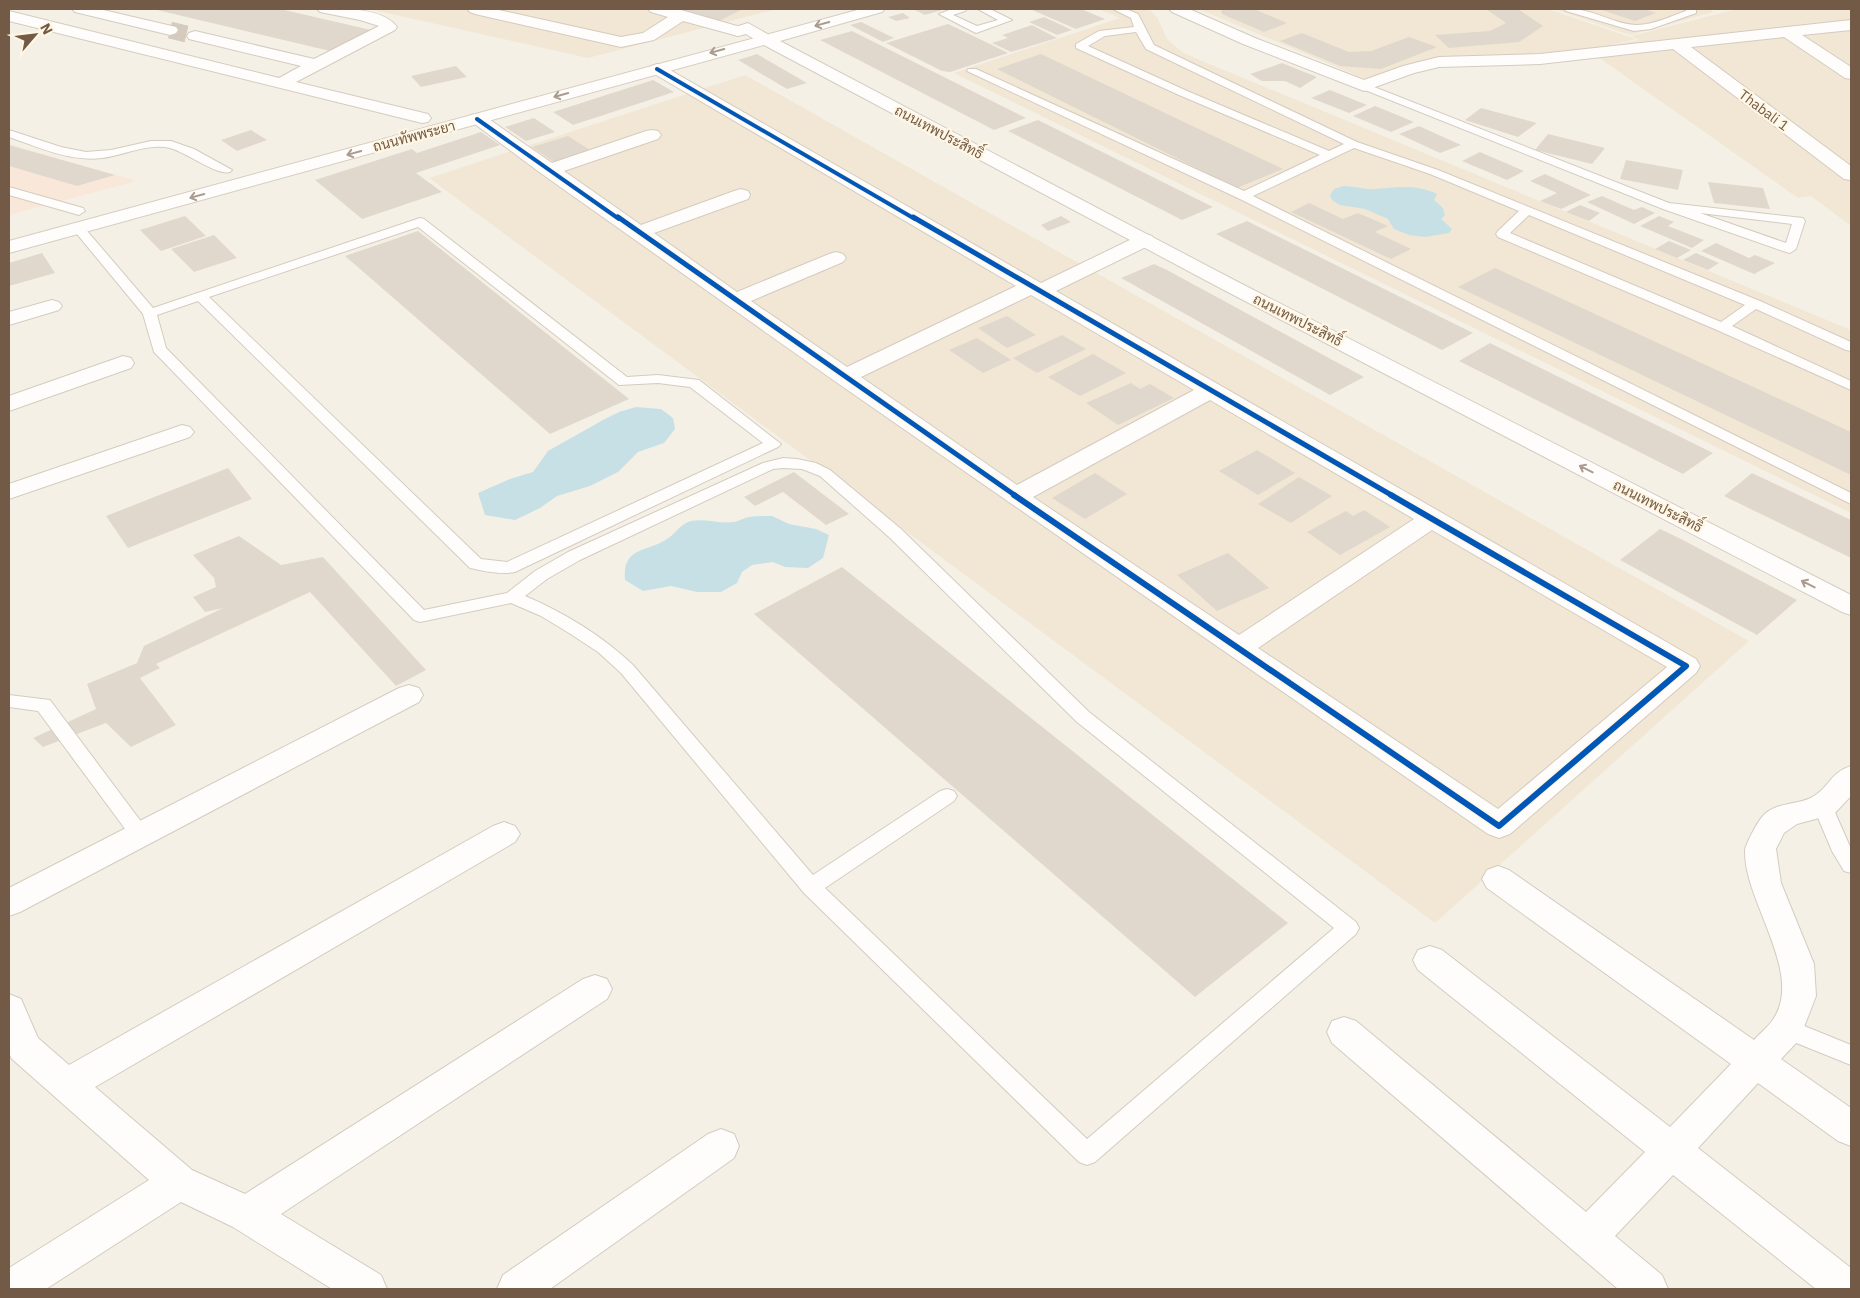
<svg xmlns="http://www.w3.org/2000/svg" width="1860" height="1298" font-family="'IBM Plex Sans',Sarabun,sans-serif">
	<style>
		.residential { fill: #f1e7d4 }
		.commercial { fill: #f9e8da }
		.water { fill: #c6e0e6 }
		.building { fill: #e1d8cd }
		.lines { fill: none; stroke-linecap: round; stroke-linejoin: round }
		.minor-tunnel { stroke: #d4cabd; stroke-width: 17; stroke-dasharray: 17 9; stroke-linecap: butt }
		.service-casing { stroke: #d4cbc0; stroke-width: 2 }
		.minor-casing { stroke: #d4cbc0; stroke-width: 2 }
		.tertiary-casing { stroke: #d4cbc0; stroke-width: 2 }
		.secondary-casing { stroke: #d5ccc2; stroke-width: 2 }
		.service { fill: #fefdfb; fill-rule: evenodd }
		.minor { fill: #fefdfb; fill-rule: evenodd }
		.tertiary { fill: #fefdfb; fill-rule: evenodd }
		.secondary { fill: #fefdfb; fill-rule: evenodd }
		.cycleway-far2-casing { stroke: #fff7e4; stroke-width: 5.5 }
		.cycleway-far1-casing { stroke: #fff7e4; stroke-width: 8 }
		.cycleway-casing { stroke: #fff7e4; stroke-width: 9 }
		.cycleway-far2 { stroke: #0057b8; stroke-width: 4 }
		.cycleway-far1 { stroke: #0057b8; stroke-width: 5 }
		.cycleway { stroke: #0057b8; stroke-width: 6 }
		.oneway { stroke: #aa9b8e }
		.labels { text-anchor: middle; stroke-width: 4.5; stroke-linejoin: round; paint-order: stroke }
		.far-street-label { font-size: 14px; fill: #725a46; stroke: #fff7e4 }
	</style>
	<rect width="100%" height="100%" fill="#f5f0e5"/>
	<g class="residential">
		<polygon points="369,9 777,9 588,58"/>
		<polygon points="1099,9 1145,9 1151,11 1157,17 1167,39 1183,53 1851,330 1851,513 954,73 1120,18"/>
		<polygon points="1199,9 1548,9 1636,39 1602,47 1544,55 1439,59 1372,78 1363,78"/>
		<polygon points="1555,9 1710,9 1713,12 1630,35"/>
		<polygon points="1737,9 1851,9 1851,226 1811,196 1798,198 1588,50 1639,40 1632,36"/>
		<polygon points="745,75 1749,641 1435,923 429,178"/>
	</g>
	<polygon class="commercial" points="9,144 137,181 9,215"/>
	<g class="water">
		<path d="M1344 186C1354 186 1366 190 1376 189 1397 187 1417 184 1437 194L1434 200 1443 208 1445 215 1441 219 1452 229 1449 233 1425 237 1409 235 1394 229 1388 219 1365 209 1340 205 1332 200 1330 195 1334 189Z"/>
		<polygon points="636,407 661,409 673,418 675,429 664,443 638,452 618,472 590,486 557,496 540,508 515,520 485,515 478,493 510,479 533,472 548,451 603,420 619,412"/>
		<path d="M772 516 789 524 816 529 829 535 823 558 808 568 785 567 773 562 752 565 742 572 737 583 721 592H697L671 586 643 591 625 580C622 545 649 553 670 537 677 531 681 524 691 521 706 518 720 524 734 522 739 521 744 518 749 517 756 516 765 516 772 516Z"/>
	</g>
	<g class="building">
		<polygon points="153,9 280,9 371,30 330,51"/>
		<polygon points="675,9 737,9 741,10 719,21"/>
		<polygon points="918,9 946,9 925,15 915,10"/>
		<polygon points="1030,9 1081,9 1105,19 1076,29"/>
		<polygon points="1221,9 1254,9 1287,23 1264,32 1222,14"/>
		<polygon points="1486,9 1518,9 1543,26 1519,42 1449,48 1435,35 1490,31 1506,23"/>
		<polygon points="1599,9 1644,9 1656,13 1635,21"/>
		<polygon points="903,13 910,18 896,21 888,17"/>
		<polygon points="1044,17 1072,30 1057,35 1029,22"/>
		<polygon points="861,22 894,38 883,42 850,25"/>
		<polygon points="948,24 990,44 1008,53 950,72 942,71 886,43"/>
		<polygon points="1032,25 1057,38 1011,52 992,43 1008,38 1002,35"/>
		<polygon points="852,31 1026,118 994,130 820,40"/>
		<polygon points="1302,33 1349,52 1371,51 1409,37 1437,47 1381,69 1340,66 1280,41"/>
		<polygon points="757,54 807,83 787,89 738,60"/>
		<polygon points="1041,54 1283,169 1237,188 997,69"/>
		<polygon points="1282,63 1317,77 1300,88 1285,81 1262,81 1250,74"/>
		<polygon points="456,66 467,77 421,87 411,76"/>
		<polygon points="653,80 674,92 573,125 553,112"/>
		<polygon points="1330,90 1367,105 1349,113 1311,98"/>
		<polygon points="1375,106 1395,114 1414,122 1391,132 1353,116"/>
		<polygon points="1481,108 1537,123 1518,137 1465,120"/>
		<polygon points="534,118 555,132 526,141 505,127"/>
		<polygon points="1038,120 1213,207 1182,220 1008,131"/>
		<polygon points="1419,126 1461,145 1440,153 1399,134"/>
		<polygon points="251,130 267,140 237,151 221,140"/>
		<polygon points="481,132 500,145 416,173 442,192 362,219 315,180 412,149 417,153"/>
		<polygon points="1548,134 1605,148 1592,164 1535,150"/>
		<polygon points="568,136 593,152 557,164 532,147"/>
		<polygon points="9,145 115,175 77,186 9,166"/>
		<polygon points="1480,152 1524,171 1507,180 1462,161"/>
		<polygon points="1626,160 1683,170 1678,190 1620,179"/>
		<polygon points="1545,174 1591,195 1561,209 1540,201 1557,193 1530,181"/>
		<polygon points="1708,182 1763,188 1770,209 1714,203"/>
		<polygon points="1602,196 1634,210 1642,207 1655,213 1634,224 1587,202"/>
		<polygon points="1309,203 1343,219 1358,213 1388,226 1375,232 1411,249 1391,259 1291,212"/>
		<polygon points="1580,205 1600,213 1589,221 1566,212"/>
		<polygon points="185,216 206,236 161,251 140,230"/>
		<polygon points="1061,216 1071,222 1048,231 1041,225"/>
		<polygon points="1659,216 1674,222 1668,226 1704,240 1692,248 1640,226"/>
		<polygon points="1247,221 1473,333 1442,350 1216,234"/>
		<polygon points="418,231 629,399 550,434 345,256"/>
		<polygon points="214,235 237,258 194,272 171,249"/>
		<polygon points="1669,241 1691,250 1677,258 1655,249"/>
		<polygon points="1716,243 1749,258 1755,255 1775,263 1754,274 1701,251"/>
		<polygon points="42,253 55,273 9,286 9,263"/>
		<polygon points="1696,253 1719,263 1708,270 1683,260"/>
		<polygon points="1154,264 1167,270 1364,377 1330,395 1121,278"/>
		<polygon points="1495,268 1851,432 1851,475 1458,287"/>
		<polygon points="1007,316 1036,335 1007,348 978,328"/>
		<polygon points="1062,335 1086,349 1037,373 1013,358"/>
		<polygon points="977,338 1011,360 983,373 949,350"/>
		<polygon points="1490,343 1713,453 1683,474 1459,361"/>
		<polygon points="1093,354 1126,373 1080,396 1048,377"/>
		<polygon points="1131,383 1140,389 1150,384 1174,398 1118,425 1086,403"/>
		<polygon points="1257,450 1295,473 1258,495 1219,471"/>
		<polygon points="228,468 252,499 128,548 106,516"/>
		<polygon points="794,472 849,514 826,525 783,492 755,506 744,497"/>
		<polygon points="1095,473 1127,494 1085,519 1052,498"/>
		<polygon points="1752,473 1851,520 1851,558 1724,496"/>
		<polygon points="1299,477 1332,496 1291,523 1258,504"/>
		<polygon points="1364,510 1390,527 1340,555 1307,532 1346,511 1353,516"/>
		<polygon points="1660,529 1677,537 1797,600 1757,635 1620,560"/>
		<polygon points="239,536 281,565 323,557 426,670 396,686 310,592 156,664 160,668 140,678 176,725 131,747 106,723 43,747 33,738 96,709 87,684 137,663 144,646 223,608 205,612 193,597 216,587 214,578 193,555"/>
		<polygon points="1228,553 1269,588 1217,611 1177,575"/>
		<polygon points="842,567 1288,923 1195,997 754,614"/>
	</g>
	<g class="lines">
		<polyline class="minor-tunnel" points="170,30 195,36"/>
		<defs>
			<g id="service">
				<polygon points="952,9 967,9 965,11 953,15 977,26 998,20 978,9 990,9 1012,20 976,33 939,14"/>
				<path d="M1113 9H1126L1138 14 1154 45 1357 142 1438 170 1760 301 1851 342V351L1846 350 1756 309 1732 326 1851 381V390L1717 330 1498 237 1496 234 1498 231 1519 211 1430 174 1354 148 1253 196 1851 493V504L1240 199 967 71 968 69H976L1244 191 1320 155 1179 95 1076 48V44L1099 31 1134 27 1131 18ZM1136 32 1146 49 1344 144 1329 151 1187 91 1088 46 1105 36ZM1529 215 1745 305 1721 322 1510 233Z"/>
				<path d="M1564 9C1591 7 1614 25 1637 25 1653 25 1671 16 1686 11V9H1696V13L1651 29 1634 31 1566 11Z"/>
				<path d="M1364 83 1669 203 1803 218 1805 221 1796 249 1790 253 1786 252 1663 209 1360 88 1359 86 1360 84ZM1700 213 1792 224 1786 243Z"/>
				<path d="M9 130 61 147 86 152 111 150 151 141H171L194 149 232 170 230 172C217 176 186 152 170 148 147 143 125 155 102 158 70 162 38 147 9 137Z"/>
				<polygon points="9,187 83,208 85,211 79,215 9,195"/>
				<path d="M420 218 424 219 627 377 658 375 699 380 781 444 778 447 515 572C502 575 483 571 470 568L198 301 157 315 166 348 424 610 507 593 535 571 568 552 763 463 783 458 797 459 816 463 830 470 901 529 1089 712 1356 922 1359 928 1356 934 1095 1162 1087 1165 1079 1162 804 893 621 673 598 652 569 633 541 616 511 603 420 622 414 620 154 352 143 314 72 228 74 225H82L153 308ZM418 227 619 385 658 383 690 387 763 443 507 562 481 559 209 297ZM783 468 802 469 820 476 889 537 1077 722 1334 928 1087 1139 825 888 954 801 957 796 954 791 947 789 940 791 813 875 633 665C601 635 565 613 525 596L547 579 580 560 773 469Z"/>
				<polygon points="9,695 50,700 148,831 151,836 148,841 141,844 134,841 38,711 9,707"/>
				<polygon points="1823,799 1830,801 1851,849 1851,873 1844,871 1832,851 1813,806 1816,801"/>
				<polygon points="1787,1019 1851,1045 1851,1065 1779,1036 1776,1029 1779,1022"/>
			</g>
			<g id="minor">
				<polygon points="72,9 99,9 176,27 178,30 176,33 170,35 75,12"/>
				<path d="M317 9C339 8 383 7 397 27L395 30 296 82 428 114 431 118 428 122 422 123 9 21V11L279 78 301 66 189 39 187 36 189 33 195 31 314 59 379 26 360 20 320 12Z"/>
				<polygon points="467,9 494,9 621,37 643,33 668,17 651,12 648,9 681,10 744,28 746,31 744,34 738,36 683,21 654,40 621,47 475,14 470,12"/>
				<polygon points="1169,9 1189,9 1255,38 1364,80 1403,66 1439,57 1540,54 1851,20 1851,30 1802,35 1851,67 1851,79 1845,78 1784,37 1691,47 1851,166 1851,180 1844,179 1673,49 1540,64 1439,67 1414,73 1364,91 1243,44 1172,12"/>
				<path d="M657 64 663 66 1041 283 1138 236 1145 234 1152 236 1155 240 1152 244 1056 291 1696 659 1700 666 1696 673 1510 834 1499 838 1488 834 836 382 542 174 468 119 471 115 477 114 483 115 552 163 646 131 652 130 658 131 661 135 658 139 564 171 641 225 734 191 741 189 748 191 750 195 748 199 654 233 737 292 829 254 836 252 843 254 846 258 843 262 751 301 847 367 1016 286 651 72 649 69 651 66ZM1031 295 1194 390 1017 485 861 377ZM1210 400 1414 519 1239 635 1033 497ZM1432 530 1667 667 1498 809 1258 648Z"/>
				<polygon points="52,300 59,302 62,306 59,310 9,325 9,312"/>
				<polygon points="123,356 131,358 134,363 131,368 9,411 9,396"/>
				<polygon points="182,425 190,427 194,432 190,437 9,499 9,484"/>
				<polygon points="409,685 419,688 423,695 419,702 20,912 9,916 9,888 399,688"/>
				<path d="M1851 766V796L1834 814 1797 824 1784 833 1776 849 1781 883 1814 964 1816 996 1799 1040 1781 1059 1851 1108V1146L1838 1141 1758 1083 1698 1148 1851 1268V1289H1816L1673 1175 1615 1236 1662 1275 1668 1289H1618L1332 1043 1327 1032 1332 1021 1344 1017 1356 1021 1586 1212 1645 1152 1418 970 1413 960 1418 950 1430 946 1442 950 1670 1127 1731 1064 1487 888 1482 879 1487 870 1498 866 1509 870 1754 1040C1759 1034 1767 1028 1772 1021 1806 975 1744 902 1745 851 1745 845 1757 823 1762 817 1775 801 1799 806 1814 796 1829 787 1831 772 1851 766Z"/>
				<polygon points="504,822 515,826 520,834 515,842 95,1087 192,1170 245,1194 583,979 595,975 607,979 612,989 607,999 281,1214 381,1275 387,1289 332,1289 233,1227 181,1202 46,1289 9,1289 9,1268 149,1180 12,1059 9,1053 9,994 21,999 38,1038 69,1065 493,826"/>
				<polygon points="721,1129 734,1134 739,1146 734,1158 550,1289 497,1289 503,1275 708,1134"/>
			</g>
			<polygon id="tertiary" points="748,23 771,36 773,39 771,42 759,42 746,34 738,36 732,34 730,31 732,28"/>
			<polygon id="secondary" points="861,9 885,9 882,12 780,41 1236,281 1851,595 1851,615 1842,612 1222,289 764,45 9,253 9,241"/>
		</defs>
		<use href="#service" class="service-casing"/>
		<use href="#minor" class="minor-casing"/>
		<use href="#tertiary" class="tertiary-casing"/>
		<use href="#secondary" class="secondary-casing"/>
		<use href="#service" class="service"/>
		<use href="#minor" class="minor"/>
		<use href="#tertiary" class="tertiary"/>
		<use href="#secondary" class="secondary"/>
		<defs>
			<g id="cycleway-far2">
				<polyline points="657,69 915,219"/>
				<polyline points="477,119 619,219"/>
			</g>
			<g id="cycleway-far1">
				<polyline points="618,217 1016,496"/>
				<polyline points="913,217 1393,496"/>
			</g>
			<polyline id="cycleway" points="1014,495 1499,826 1686,666 1391,495"/>
		</defs>
		<use href="#cycleway-far2" class="cycleway-far2-casing"/>
		<use href="#cycleway-far1" class="cycleway-far1-casing"/>
		<use href="#cycleway" class="cycleway-casing"/>
		<use href="#cycleway-far2" class="cycleway-far2"/>
		<use href="#cycleway-far1" class="cycleway-far1"/>
		<use href="#cycleway" class="cycleway"/>
	</g>
	<defs><path id="oneway-shaft" d="M-6 0H5M1.5-3L5.5 0L1.5 3" fill="none" stroke-width="1.6" stroke-linecap="round" stroke-linejoin="round" transform="scale(1.25)"/></defs>
	<g class="oneway">
		<use href="#oneway-shaft" transform="translate(822 24) rotate(165)"/>
		<use href="#oneway-shaft" transform="translate(717 51) rotate(165)"/>
		<use href="#oneway-shaft" transform="translate(561 95) rotate(164)"/>
		<use href="#oneway-shaft" transform="translate(354 153) rotate(165)"/>
		<use href="#oneway-shaft" transform="translate(197 196) rotate(165)"/>
		<use href="#oneway-shaft" transform="translate(1586 469) rotate(-153)"/>
		<use href="#oneway-shaft" transform="translate(1808 584) rotate(-153)"/>
	</g>
	<g class="labels">
		<g class="far-street-label">
			<text transform="translate(1764 110) rotate(37)" y="5">Thabali 1</text>
			<text transform="translate(939 132) rotate(28)" y="5">ถนนเทพประสิทธิ์</text>
			<text transform="translate(414 136) rotate(-15)" y="5">ถนนทัพพระยา</text>
			<text transform="translate(1298 320) rotate(27)" y="5">ถนนเทพประสิทธิ์</text>
			<text transform="translate(1658 506) rotate(27)" y="5">ถนนเทพประสิทธิ์</text>
		</g>
	</g>
	<rect width="1860" height="1298" fill="none" stroke="#725a46" stroke-width="20"/>
	<g transform="translate(35 35) rotate(62)" stroke="#fff7e4" stroke-width="4" paint-order="stroke">
	<path d="M0-4L9 19L0 12L-9 19Z" fill="#725a46"/>
	<text y="-8" font-size="14" font-weight="bold" text-anchor="middle" fill="#725a46">N</text>
	</g>
</svg>
